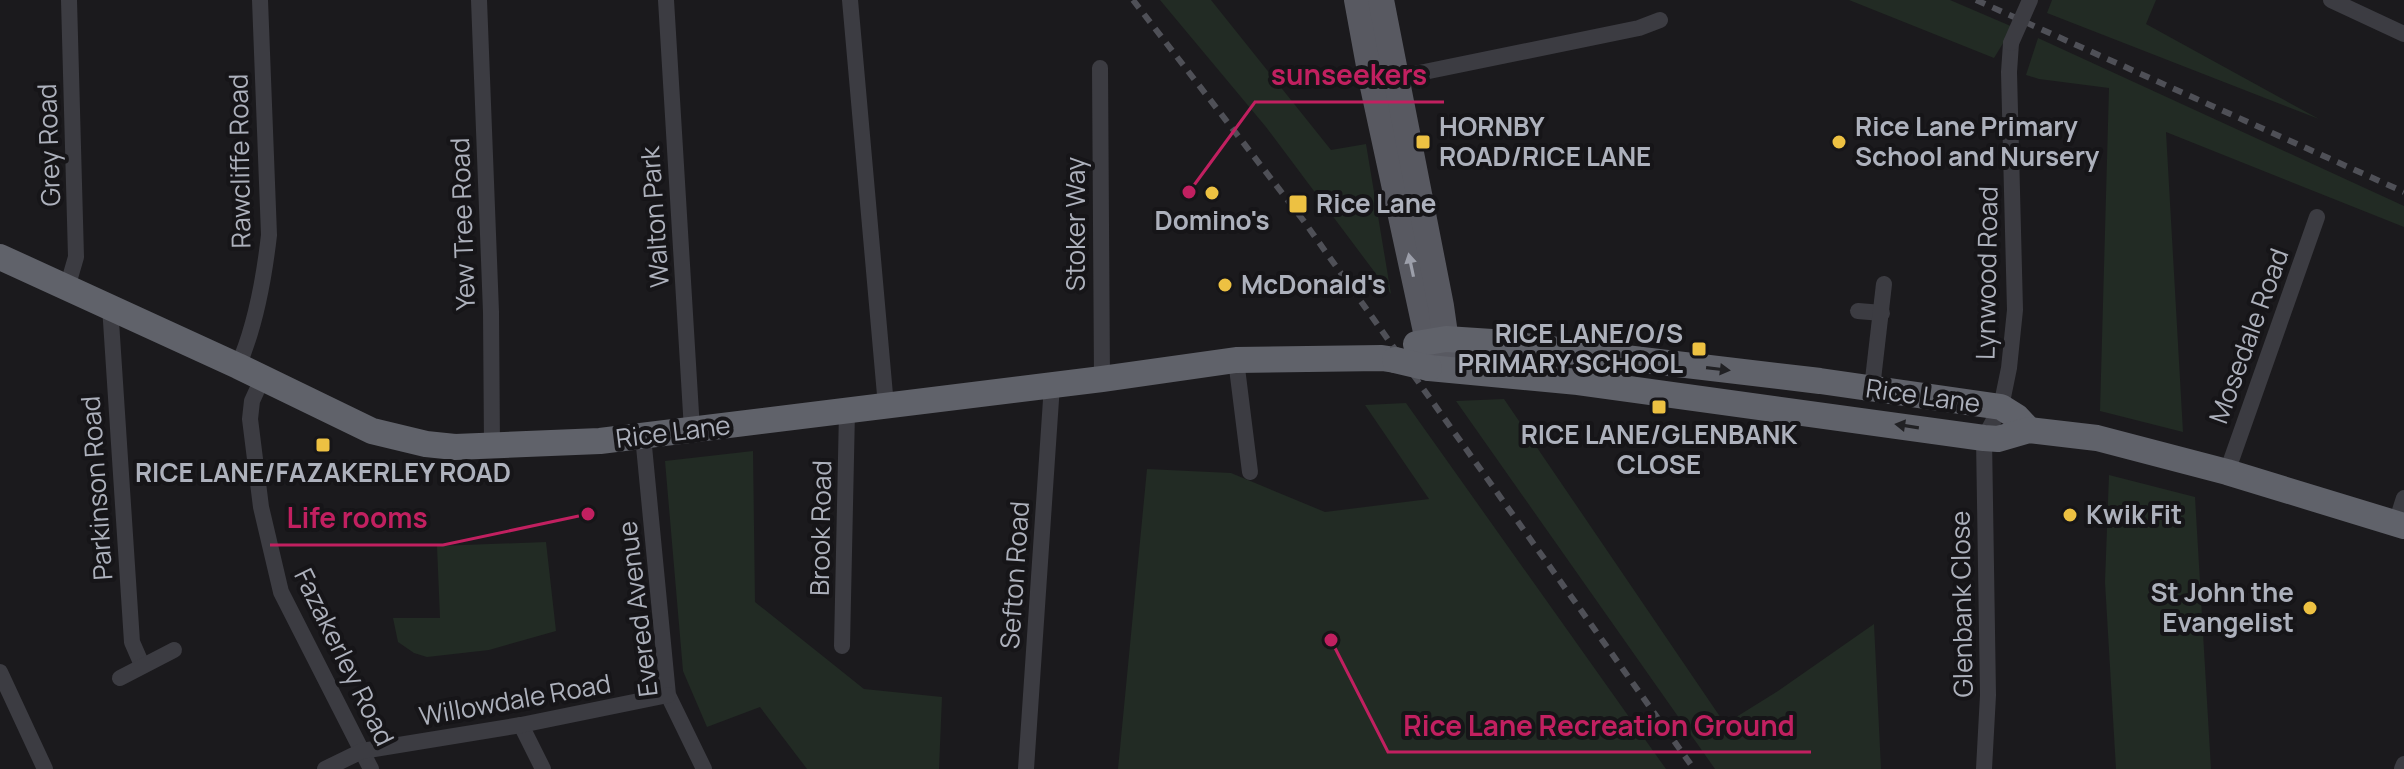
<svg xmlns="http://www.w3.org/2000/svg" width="2404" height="769" font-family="Manrope,sans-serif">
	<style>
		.green { fill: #222b24 }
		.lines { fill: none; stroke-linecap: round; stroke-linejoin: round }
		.minor { stroke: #3c3c42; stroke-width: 16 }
		.primary { stroke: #585961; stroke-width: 26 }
		.trunk { stroke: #60626a; stroke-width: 26 }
		.rail { stroke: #4f5057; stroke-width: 6; stroke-dasharray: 10 8; stroke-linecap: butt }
		.minor-bridge { stroke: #3c3c42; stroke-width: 16 }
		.trunk-bridge { stroke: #60626a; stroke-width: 26 }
		.oneway { fill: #9c9faa }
		.oneway2 { fill: #212124 }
		.poi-dot { fill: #edc142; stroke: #161518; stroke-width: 3 }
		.labels { text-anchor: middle; stroke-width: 8; stroke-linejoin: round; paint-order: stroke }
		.poi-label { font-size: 26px; font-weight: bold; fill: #adb1bc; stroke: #161518; text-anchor: start }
		.street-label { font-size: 26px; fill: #adb1bc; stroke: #161518 }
		.leader { fill: none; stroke: #c12060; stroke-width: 3 }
		.callout-dot { fill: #c12060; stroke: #161518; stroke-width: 3 }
		.callout-label { font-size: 28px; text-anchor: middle; font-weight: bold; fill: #c12060; stroke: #161518; stroke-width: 8; stroke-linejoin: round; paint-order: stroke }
	</style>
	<rect width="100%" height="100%" fill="#1b1a1d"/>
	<g class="green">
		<polygon points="1160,0 1211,0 1331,150 1366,144 1391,294 1266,127"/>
		<polygon points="1849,0 1950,0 2013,27 1994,58"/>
		<polygon points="2052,0 2156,0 2146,24 2319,119 2047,13"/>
		<polygon points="2038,38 2404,206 2404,227 2166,132 2183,432 2100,411 2109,88 2039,79 2026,75"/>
		<polygon points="1504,399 1725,724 1778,691 1874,624 1881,769 1715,769 1456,401"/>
		<polygon points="1406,403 1666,769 1118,769 1147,469 1231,473 1325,512 1429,499 1365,405"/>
		<polygon points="753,451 755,602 864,689 942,697 939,769 807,769 760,707 707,727 683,671 665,461"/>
		<polygon points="2109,475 2195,497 2211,769 2116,769 2105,582"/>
		<polygon points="546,542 556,631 489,650 427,657 414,653 398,642 393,618 440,618 437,546"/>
	</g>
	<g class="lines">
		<g class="minor">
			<polyline points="479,0 491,312 492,447"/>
			<polyline points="666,0 692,430"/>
			<polyline points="850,0 886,406"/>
			<polyline points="2331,0 2404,34"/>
			<polyline points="1100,68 1102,379"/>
			<polyline points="1390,79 1639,28 1660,20"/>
			<polyline points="67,288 76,257 69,0"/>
			<polyline points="110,306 132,642 142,665"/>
			<polyline points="1858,311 1882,313"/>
			<polyline points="1236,360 1250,472"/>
			<path d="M238 366C256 325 264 279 269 235L260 0"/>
			<polyline points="262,379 252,401 250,419 261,507 281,592 371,769"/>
			<polyline points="1872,388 1884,284"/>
			<polyline points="643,436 668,695 704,769"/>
			<polyline points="2227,472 2317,217"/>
			<polyline points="2396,523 2404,498"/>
			<polyline points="842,646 847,411"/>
			<polyline points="0,672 45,769"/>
			<polyline points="120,678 174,650"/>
			<polyline points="521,725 543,769"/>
			<polyline points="325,769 362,751 521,725 668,695"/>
			<polyline points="1026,769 1052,385"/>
			<polyline points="1984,769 1988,695 1984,438 2001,407 2009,368 2015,310 2009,72 2011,43"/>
			<polyline points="2402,769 2404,764"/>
		</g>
		<g class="primary">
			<polyline points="1357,0 1372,82 1433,364"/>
			<polyline points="1381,0 1441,306 1449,362"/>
		</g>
		<g class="trunk">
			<polyline points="0,257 238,366 372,431 426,444 455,447 600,441 1102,379 1236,360 1382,358 1395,360"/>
			<polyline points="1416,344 1446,339 1492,342 1820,381 2001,407 2017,417 2029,430"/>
			<polyline points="1429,368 1578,382 1984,438 1998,439 2029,430 2097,438 2227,472 2404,526"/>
		</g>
		<g class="rail">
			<polyline points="1133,0 1303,220 1694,769"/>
			<polyline points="1976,0 2404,192"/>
		</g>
		<polyline class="minor-bridge" points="2011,43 2030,0"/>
		<polyline class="trunk-bridge" points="1395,360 1429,368"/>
	</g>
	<defs><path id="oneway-solid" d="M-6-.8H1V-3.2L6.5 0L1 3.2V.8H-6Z" transform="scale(2)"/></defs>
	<use class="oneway" href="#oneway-solid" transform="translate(1411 265) rotate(-102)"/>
	<g class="oneway2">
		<use href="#oneway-solid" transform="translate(1718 369) rotate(7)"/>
		<use href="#oneway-solid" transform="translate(1907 426) rotate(-171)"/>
	</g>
	<g class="poi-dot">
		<rect x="1415" y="134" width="16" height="16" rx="4"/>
		<circle cx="1839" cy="142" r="8"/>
		<circle cx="1212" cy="193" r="8"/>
		<rect x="1288" y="194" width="20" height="20" rx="4"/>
		<circle cx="1225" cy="285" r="8"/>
		<rect x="1691" y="341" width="16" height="16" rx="4"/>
		<rect x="1651" y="399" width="16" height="16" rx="4"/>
		<rect x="315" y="437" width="16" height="16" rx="4"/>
		<circle cx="2070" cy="515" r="8"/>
		<circle cx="2310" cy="608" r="8"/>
	</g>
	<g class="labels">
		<g class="poi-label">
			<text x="1439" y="136">HORNBY<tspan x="1439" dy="30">ROAD/RICE LANE</tspan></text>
			<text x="1855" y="136">Rice Lane Primary<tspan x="1855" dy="30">School and Nursery</tspan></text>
			<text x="1316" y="213">Rice Lane</text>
			<text x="1212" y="230" text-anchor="middle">Domino's</text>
			<text x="1241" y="294">McDonald's</text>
			<text x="1683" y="343" text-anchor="end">RICE LANE/O/S<tspan x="1683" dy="30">PRIMARY SCHOOL</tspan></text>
			<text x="1659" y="444" text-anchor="middle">RICE LANE/GLENBANK<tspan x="1659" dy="30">CLOSE</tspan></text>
			<text x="323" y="482" text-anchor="middle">RICE LANE/FAZAKERLEY ROAD</text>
			<text x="2086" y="524">Kwik Fit</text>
			<text x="2294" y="602" text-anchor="end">St John the<tspan x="2294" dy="30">Evangelist</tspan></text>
		</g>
		<g class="street-label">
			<text transform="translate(49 145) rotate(-92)" y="9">Grey Road</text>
			<text transform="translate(240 161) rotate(-91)" y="9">Rawcliffe Road</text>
			<text transform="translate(655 217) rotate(-94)" y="9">Walton Park</text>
			<text transform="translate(463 224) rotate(-92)" y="9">Yew Tree Road</text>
			<text transform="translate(1076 224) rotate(-90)" y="9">Stoker Way</text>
			<text transform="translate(1987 273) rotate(-89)" y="9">Lynwood Road</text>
			<text transform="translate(2249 336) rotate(-70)" y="9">Mosedale Road</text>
			<text transform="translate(1923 396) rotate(8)" y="9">Rice Lane</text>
			<text transform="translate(673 432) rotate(-7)" y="9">Rice Lane</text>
			<text transform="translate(97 488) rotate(-94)" y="9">Parkinson Road</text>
			<text transform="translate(821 528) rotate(-89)" y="9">Brook Road</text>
			<text transform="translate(1015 575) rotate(-86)" y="9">Sefton Road</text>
			<text transform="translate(1962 604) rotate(-91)" y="9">Glenbank Close</text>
			<text transform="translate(638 609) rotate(-97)" y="9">Evered Avenue</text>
			<text transform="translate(344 657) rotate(64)" y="9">Fazakerley Road</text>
			<text transform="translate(515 700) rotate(-10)" y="9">Willowdale Road</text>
		</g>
	</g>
	<path class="leader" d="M1189 192L1255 102H1444M588 514L443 545H270M1331 640L1388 752H1811"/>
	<g class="callout-dot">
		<circle cx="1189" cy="192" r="8"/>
		<circle cx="588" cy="514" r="8"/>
		<circle cx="1331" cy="640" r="8"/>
	</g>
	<g class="callout-label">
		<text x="1349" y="85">sunseekers</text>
		<text x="357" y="528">Life rooms</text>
		<text x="1599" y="736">Rice Lane Recreation Ground</text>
	</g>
</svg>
